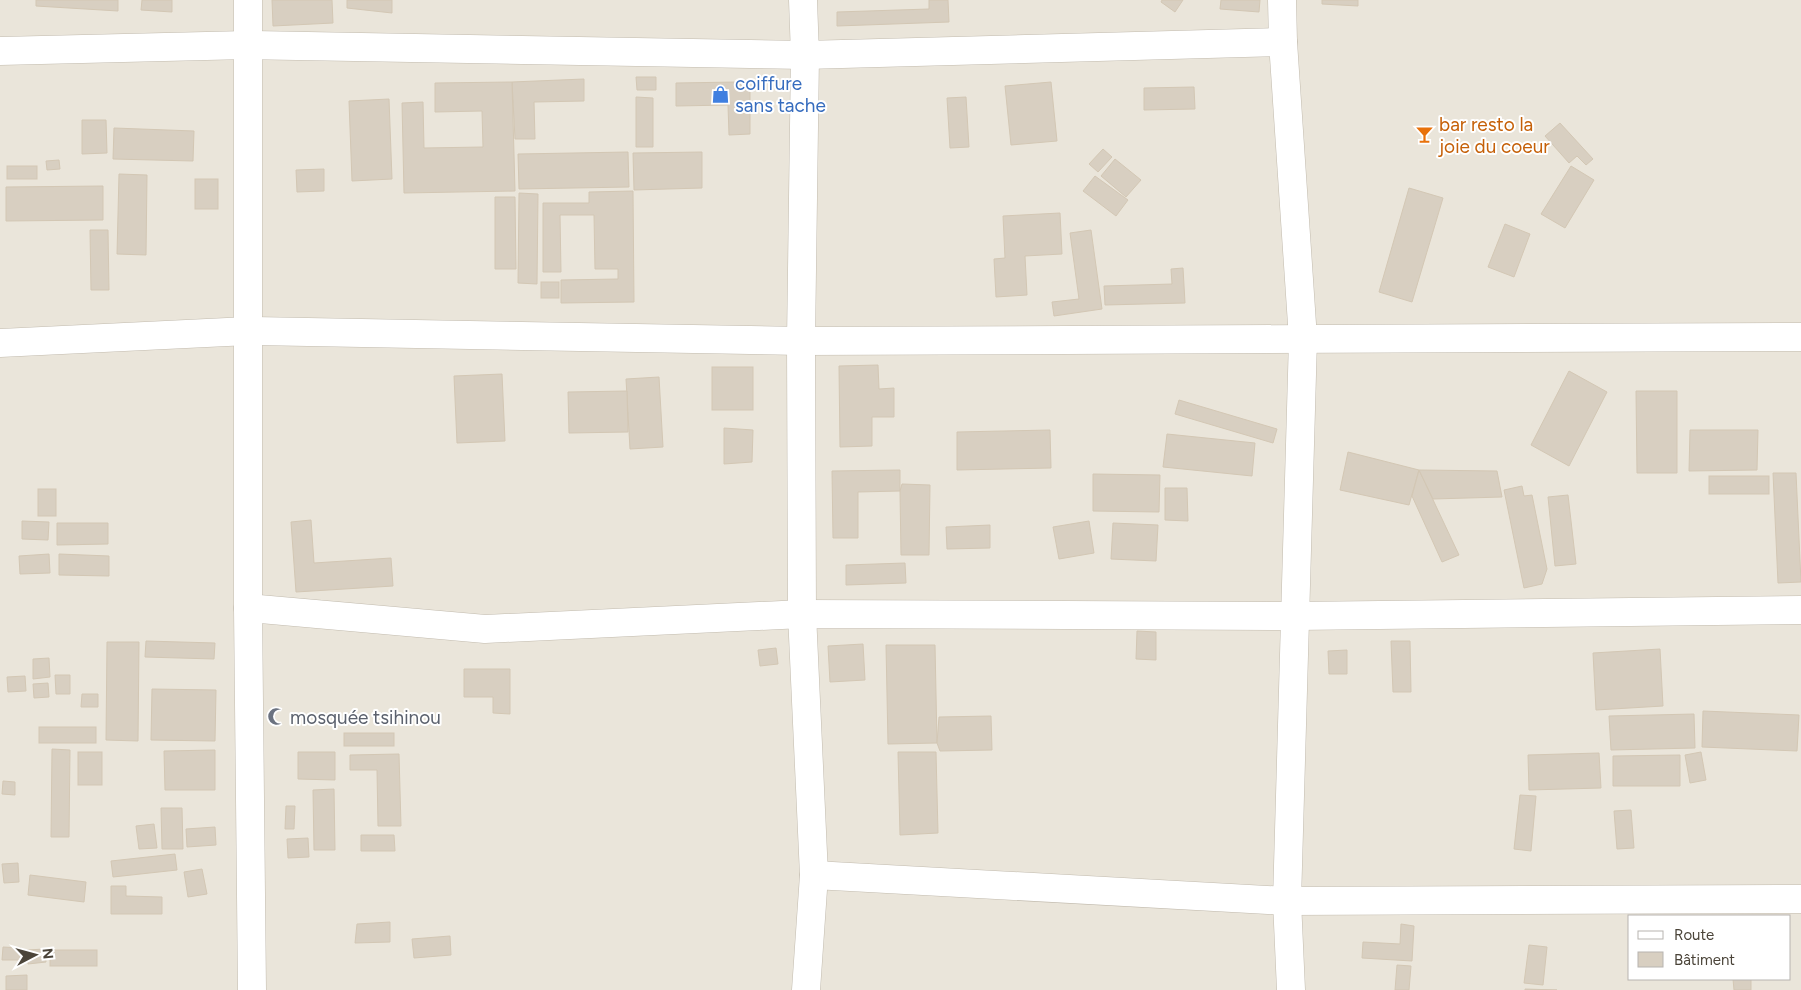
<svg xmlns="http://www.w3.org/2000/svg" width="1801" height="990" font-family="Figtree,sans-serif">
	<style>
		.residential { fill: #eae5da; fill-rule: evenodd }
		.building { fill: #d8cfc1; stroke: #d3c7b4 }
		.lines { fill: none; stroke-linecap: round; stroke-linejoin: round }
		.minor-casing { stroke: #c2bbae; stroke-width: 29 }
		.minor { stroke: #fff; stroke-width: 28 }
		.labels { text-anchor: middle; stroke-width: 4; stroke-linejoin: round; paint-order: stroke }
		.shop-label { font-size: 19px; fill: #366cbe; stroke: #fff; text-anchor: start }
		.food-label { font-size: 19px; fill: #c56008; stroke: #fff; text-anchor: start }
		.worship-label { font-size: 19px; fill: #5b616d; stroke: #fff; text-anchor: start }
	</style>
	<rect width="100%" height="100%" fill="#f6f3ec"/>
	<path class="residential" d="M0 0H1801V990H0ZM1630 916H1790V979H1630Z"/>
	<g class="building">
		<polygon points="36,0 118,0 118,11 36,6"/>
		<polygon points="142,0 172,0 172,12 141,10"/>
		<polygon points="272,0 332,0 333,23 273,26"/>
		<polygon points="347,0 392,0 392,13 347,8"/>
		<polygon points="929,0 948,0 949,22 837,26 837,12 929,9"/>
		<polygon points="1162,0 1183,0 1175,12 1161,2"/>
		<polygon points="1221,0 1260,0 1259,12 1220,9"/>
		<polygon points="1322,0 1358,0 1358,6 1322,4"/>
		<polygon points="636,77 656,77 656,90 637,90"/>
		<polygon points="584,79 584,101 534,102 535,139 515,139 512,82"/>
		<polygon points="512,82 515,191 404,193 402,103 423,102 424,148 483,147 482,111 435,112 435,83"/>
		<polygon points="737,82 750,92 750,134 729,135 728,105 676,106 676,83"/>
		<polygon points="1051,82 1057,141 1011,145 1005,86"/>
		<polygon points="1194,87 1195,109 1144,110 1144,88"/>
		<polygon points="636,97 653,98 653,147 636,147"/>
		<polygon points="966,97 969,147 950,148 947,98"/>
		<polygon points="389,99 392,179 352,181 349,101"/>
		<polygon points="82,120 106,120 107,153 82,154"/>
		<polygon points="1560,123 1593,159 1586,165 1577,156 1569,163 1545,136"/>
		<polygon points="114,128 194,131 193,161 113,159"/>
		<polygon points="1103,149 1112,157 1098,172 1089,164"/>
		<polygon points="628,152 629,187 519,189 518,154"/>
		<polygon points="702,152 702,188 634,190 633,153"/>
		<polygon points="1115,159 1141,180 1126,197 1101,176"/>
		<polygon points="59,160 60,169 47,170 46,161"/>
		<rect x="7" y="166" width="30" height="13"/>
		<polygon points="1571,166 1594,180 1565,228 1541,214"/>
		<polygon points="324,169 324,191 297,192 296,170"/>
		<polygon points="119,174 147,175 146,255 117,254"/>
		<polygon points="1095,176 1128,200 1116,216 1083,191"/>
		<rect x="195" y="179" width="23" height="30"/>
		<polygon points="103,186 103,220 6,221 6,187"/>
		<polygon points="1409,188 1443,198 1412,302 1379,292"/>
		<polygon points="633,191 634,302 561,303 561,280 618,279 618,269 595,269 594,215 560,215 561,272 543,272 543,203 589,203 589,192"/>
		<polygon points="519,193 538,194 537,284 518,283"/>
		<polygon points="495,197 515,197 516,269 495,269"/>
		<polygon points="1060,213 1062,254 1025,256 1027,295 996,297 994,259 1005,258 1003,216"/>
		<polygon points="1505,224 1530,234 1514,277 1488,267"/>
		<polygon points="90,230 108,230 109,290 91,290"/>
		<polygon points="1091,230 1102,309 1054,316 1052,302 1079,299 1070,233"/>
		<polygon points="1183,268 1185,303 1105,305 1104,286 1172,284 1171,269"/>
		<rect x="541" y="282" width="18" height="16"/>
		<polygon points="878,365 879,389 894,388 894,417 872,417 872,446 840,447 839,366"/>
		<rect x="712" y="367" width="41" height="43"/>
		<polygon points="1569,371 1607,392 1569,466 1531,445"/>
		<polygon points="502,374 505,441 457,443 454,376"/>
		<polygon points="659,377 663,447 630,449 626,379"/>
		<polygon points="627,391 628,432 569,433 568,392"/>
		<polygon points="1636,391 1677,391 1677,473 1637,473"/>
		<polygon points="1179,400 1277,429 1273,443 1175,414"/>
		<polygon points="724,428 753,430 752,462 724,464"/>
		<polygon points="1050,430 1051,468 957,470 957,432"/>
		<polygon points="1690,430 1758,430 1757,470 1689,471"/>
		<polygon points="1167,434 1255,443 1252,476 1163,467"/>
		<polygon points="1348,452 1419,470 1409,505 1340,490"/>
		<polygon points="900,470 900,491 858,492 858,538 833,538 832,471"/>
		<polygon points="1419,470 1459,555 1442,562 1412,496"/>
		<polygon points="1419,470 1497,471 1502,497 1433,499"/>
		<polygon points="1773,473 1796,473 1801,582 1778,583"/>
		<polygon points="1093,474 1160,475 1159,512 1093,511"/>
		<rect x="1709" y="476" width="60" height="18"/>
		<polygon points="902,484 930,485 929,555 901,555 900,491"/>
		<polygon points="1522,486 1524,496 1532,495 1547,569 1542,584 1524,588 1504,490"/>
		<polygon points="1165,488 1187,488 1188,521 1165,520"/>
		<rect x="38" y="489" width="18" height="27"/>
		<polygon points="1568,495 1576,564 1555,566 1548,497"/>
		<polygon points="311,520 314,563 391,558 393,586 296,592 291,522"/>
		<polygon points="22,521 49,522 48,540 22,539"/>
		<polygon points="1089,521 1094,553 1059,559 1053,527"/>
		<polygon points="57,523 108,523 108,544 57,545"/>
		<polygon points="1113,523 1158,525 1156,561 1111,559"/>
		<polygon points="990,525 990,548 947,549 946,527"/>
		<polygon points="49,554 50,573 20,574 19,556"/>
		<polygon points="59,554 109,556 109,576 59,575"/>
		<polygon points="905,563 906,583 846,585 846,565"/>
		<polygon points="1137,631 1156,632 1156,660 1136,659"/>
		<polygon points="146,641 215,643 214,659 145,657"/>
		<polygon points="1391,641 1410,641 1411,692 1393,692"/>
		<polygon points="107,642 139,642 138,741 106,740"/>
		<polygon points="863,644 865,680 830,682 828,646"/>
		<polygon points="886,645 935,645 937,743 888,744"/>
		<polygon points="776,648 778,664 760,666 758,650"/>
		<polygon points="1660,649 1663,706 1596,710 1593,653"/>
		<polygon points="1347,650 1347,674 1329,674 1328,651"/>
		<polygon points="49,658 50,677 33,679 33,659"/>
		<polygon points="464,669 510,669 510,714 493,713 493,697 464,697"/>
		<polygon points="55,675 70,675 70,694 56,694"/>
		<polygon points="25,676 26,691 8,692 7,677"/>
		<polygon points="48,683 49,697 34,698 33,684"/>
		<polygon points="152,689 216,690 215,741 151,740"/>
		<polygon points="82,694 98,694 98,707 81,707"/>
		<polygon points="1703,711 1799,715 1797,751 1702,747"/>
		<polygon points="1694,714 1695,748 1611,750 1609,716"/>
		<polygon points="991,716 992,750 940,751 937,743 939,717"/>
		<rect x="39" y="727" width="57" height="16"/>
		<rect x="344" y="733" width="50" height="13"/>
		<polygon points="52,749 70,750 69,837 51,837"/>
		<polygon points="215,750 215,790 165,790 164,751"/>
		<rect x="78" y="752" width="24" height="33"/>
		<polygon points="298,752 335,752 335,780 298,779"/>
		<polygon points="898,752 936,752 938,833 900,835"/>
		<polygon points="1701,752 1706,780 1690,783 1685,755"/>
		<polygon points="1599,753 1601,788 1529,790 1528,755"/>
		<polygon points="399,754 401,826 378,826 377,770 350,770 350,755"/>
		<polygon points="1680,755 1680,786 1613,786 1613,756"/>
		<polygon points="3,781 15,782 15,795 2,794"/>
		<polygon points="334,789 335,850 314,850 313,790"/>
		<polygon points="1520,795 1536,796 1531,851 1514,849"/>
		<polygon points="286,806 295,806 294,829 285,829"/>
		<polygon points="161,808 182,808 183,849 162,849"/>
		<polygon points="1631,810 1634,848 1617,849 1614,811"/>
		<polygon points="154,824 157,848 139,849 136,826"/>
		<polygon points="215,827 216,845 187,847 186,829"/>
		<polygon points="361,835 394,835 395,851 361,851"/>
		<polygon points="308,838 309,857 288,858 287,839"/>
		<polygon points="175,854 177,870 113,877 111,861"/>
		<polygon points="18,863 19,882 4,883 2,864"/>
		<polygon points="202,869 207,894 188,897 184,872"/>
		<polygon points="30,875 86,882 84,902 28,895"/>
		<polygon points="111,886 126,886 126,896 162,897 162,914 111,914"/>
		<polygon points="390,922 390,942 355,943 357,924"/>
		<polygon points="1401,924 1414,926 1412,961 1362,958 1363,942 1400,944"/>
		<polygon points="450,936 451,955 414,958 412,939"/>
		<polygon points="1529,945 1547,947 1543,985 1524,983"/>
		<polygon points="3,947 21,948 20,960 2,960"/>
		<polygon points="45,949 46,962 28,964 27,950"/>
		<rect x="50" y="950" width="47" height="16"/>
		<polygon points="1397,965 1411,966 1409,990 1395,990"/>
		<polygon points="27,975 27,990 6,990 6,976"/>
		<polygon points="1733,979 1751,979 1751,990 1734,990"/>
		<polygon points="1525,989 1557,990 1525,990"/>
	</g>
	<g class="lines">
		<defs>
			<g id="minor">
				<polyline points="248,0 248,608 252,990"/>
				<polyline points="803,0 805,55 801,341 802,614 814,875 806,990"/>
				<polyline points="1282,0 1283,42 1303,339 1287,901 1291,990"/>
				<polyline points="0,51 247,45 805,55 1283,42"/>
				<polyline points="0,343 248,331 801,341 1801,337"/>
				<polyline points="248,608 485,629 802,614 1296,616 1801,610"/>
				<polyline points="814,875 1287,901 1801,899"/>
			</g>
		</defs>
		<use href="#minor" class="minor-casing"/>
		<use href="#minor" class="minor"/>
	</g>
	<defs>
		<symbol id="shop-bare" viewBox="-9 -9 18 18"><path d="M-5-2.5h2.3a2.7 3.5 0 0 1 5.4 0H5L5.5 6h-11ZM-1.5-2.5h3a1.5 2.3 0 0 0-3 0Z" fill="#3f7fe0" stroke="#fff" stroke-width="2.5" paint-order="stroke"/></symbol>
		<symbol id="bar-bare" viewBox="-9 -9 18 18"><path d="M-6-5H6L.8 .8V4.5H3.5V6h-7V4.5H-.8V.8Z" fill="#e8710a" stroke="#fff" stroke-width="2.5" paint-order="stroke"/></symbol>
		<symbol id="mosque-bare" viewBox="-9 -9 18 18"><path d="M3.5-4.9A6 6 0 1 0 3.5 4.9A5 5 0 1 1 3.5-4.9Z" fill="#6b7280" stroke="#fff" stroke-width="2.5" paint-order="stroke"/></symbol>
	</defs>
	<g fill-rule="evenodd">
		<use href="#shop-bare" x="708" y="82" width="25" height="25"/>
		<use href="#bar-bare" x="1412" y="122" width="25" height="25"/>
		<use href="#mosque-bare" x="264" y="704" width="25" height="25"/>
	</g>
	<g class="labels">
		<g class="shop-label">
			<text x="735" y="90">coiffure<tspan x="735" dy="22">sans tache</tspan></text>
		</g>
		<g class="food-label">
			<text x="1439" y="131">bar resto la<tspan x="1439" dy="22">joie du coeur</tspan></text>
		</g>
		<g class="worship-label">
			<text x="290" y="724">mosquée tsihinou</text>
		</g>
	</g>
	<rect x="1628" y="915" width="162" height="65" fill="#ffffff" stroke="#b7b4b0"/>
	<rect x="1638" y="931" width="25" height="8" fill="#ffffff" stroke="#b7b4b0"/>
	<text x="1674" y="940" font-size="15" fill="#4b4439">Route</text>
	<rect x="1638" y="952" width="25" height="15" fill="#d8cfc1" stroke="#b7b4b0"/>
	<text x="1674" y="965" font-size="15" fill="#4b4439">Bâtiment</text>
	<g transform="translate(35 955) rotate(84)" stroke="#ffffff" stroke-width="4" paint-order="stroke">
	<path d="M0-4L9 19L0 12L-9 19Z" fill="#4b4439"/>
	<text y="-8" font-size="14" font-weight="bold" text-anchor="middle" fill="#4b4439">N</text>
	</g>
</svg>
